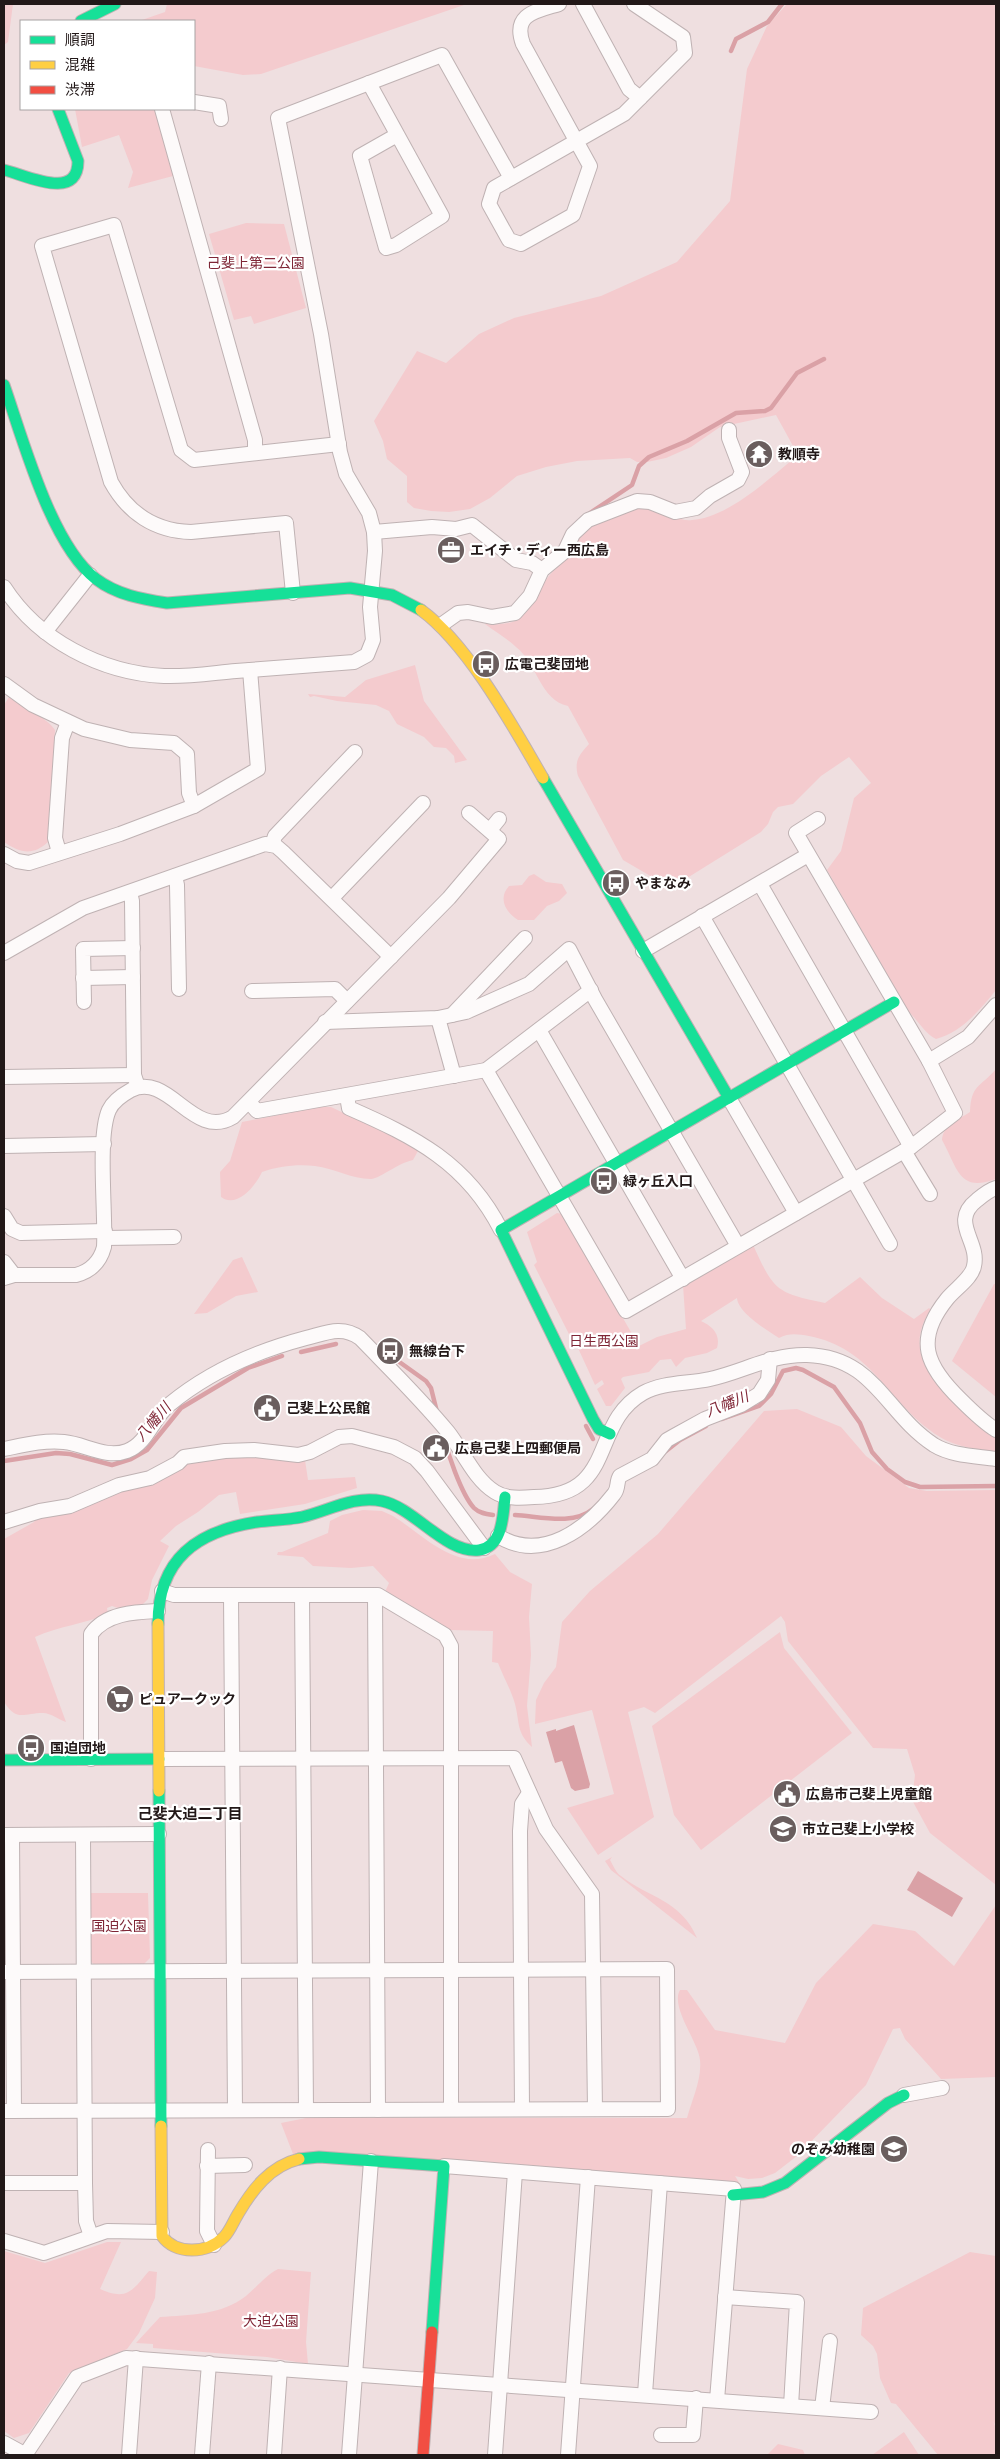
<svg xmlns="http://www.w3.org/2000/svg" width="1000" height="2459" font-family="Ubuntu,'Noto Sans JP',sans-serif">
	<style>
		.green { fill: #f4cbce }
		.water { fill: #daa1a6 }
		.lines { fill: none; stroke-linecap: round; stroke-linejoin: round }
		.stream { stroke: #daa1a6; stroke-width: 4.5 }
		.street-casing { stroke: #bfb2b3; stroke-width: 16 }
		.fast-casing { stroke: #bfb2b3; stroke-width: 13 }
		.slow-casing { stroke: #bfb2b3; stroke-width: 13 }
		.jam-casing { stroke: #bfb2b3; stroke-width: 13 }
		.street { stroke: #fdfafa; stroke-width: 14 }
		.fast { stroke: #16e098; stroke-width: 11 }
		.slow { stroke: #ffcf43; stroke-width: 11 }
		.jam { stroke: #f24e42; stroke-width: 11 }
		.labels { text-anchor: middle; stroke-width: 4.5; stroke-linejoin: round; paint-order: stroke }
		.park-label { font-size: 14px; fill: #7f2636; stroke: #fff }
		.poi-label { font-size: 14px; font-weight: bold; fill: #221818; stroke: #fff; text-anchor: start }
		.water-label { font-size: 15px; font-style: italic; fill: #802737; stroke: #fff }
		.neighbourhood-label { font-size: 15px; font-weight: bold; fill: #221818; stroke: #fff }
	</style>
	<rect width="100%" height="100%" fill="#efdfe0"/>
	<g class="green">
		<polygon points="4,4 13,4 8,42 4,45"/>
		<polygon points="167,4 467,4 261,74 243,75 194,66 194,21 139,21 165,12"/>
		<path d="M787 4H996V990C980 1010 962 1032 936 1039 924 1033 918 1020 908 1011L827 870 841 851 854 798 871 783 849 757 821 776 793 804 778 807 773 812 768 824 761 832 671 888 623 860 578 776C574 761 579 755 589 744L568 706C540 700 537 663 516 647 507 638 495 632 485 624 527 627 526 611 546 580 553 569 565 562 572 552 576 546 578 537 583 532 595 520 637 502 653 507 664 511 680 522 692 520 728 518 771 477 798 455L776 415 720 427 691 447 666 458 647 462H637L630 458 577 461 546 467 517 476 490 498 470 509 449 512 431 511 414 508 407 502V476L387 459 383 441 374 421 417 351 446 363 479 334 514 318 601 296 677 262 730 201 747 69 767 26Z"/>
		<polygon points="75,109 155,109 173,176 128,188 133,172 119,135 82,147"/>
		<polygon points="246,223 284,224 306,308 254,324 251,316 234,320 209,234"/>
		<polygon points="415,665 424,701 467,760 455,763 454,756 446,748 434,747 424,737 397,724 389,711 376,705 337,701 314,696 310,697 308,694 345,697 366,680"/>
		<path d="M9 697C23 709 46 716 55 730L48 842C33 856 20 853 4 842V705Z"/>
		<path d="M534 874 546 882 562 884 567 893 559 901 547 906 534 920H518C505 912 498 898 509 886L522 885 529 876Z"/>
		<path d="M996 1069V1179C959 1193 958 1169 942 1140 943 1125 958 1120 970 1112 971 1084 981 1087 996 1069Z"/>
		<path d="M318 1107H331L419 1149 413 1160C398 1163 381 1178 371 1179 351 1179 334 1168 315 1166 298 1164 278 1166 262 1172 256 1185 237 1209 221 1197L220 1172 230 1161 242 1122Z"/>
		<path d="M557 1213 563 1214 639 1346 657 1337 686 1329 683 1285 750 1245 754 1247C774 1291 777 1293 825 1303L860 1277 882 1298 914 1319 929 1308 931 1310C904 1346 930 1381 957 1406 970 1418 981 1429 996 1437V1452C973 1449 950 1446 931 1431 886 1398 871 1348 809 1336 797 1334 789 1333 779 1338 767 1330 738 1313 737 1298L701 1321C712 1326 721 1334 717 1348L707 1353 685 1358 676 1367 671 1359 660 1360 649 1372 623 1377 621 1379 625 1388 611 1406H606L597 1389 604 1384 602 1380 595 1385 572 1335 570 1336 534 1265 537 1262 527 1232Z"/>
		<polygon points="242,1257 258,1292 236,1296 207,1313 194,1314 233,1260"/>
		<polygon points="994,1284 996,1284 996,1397 952,1361"/>
		<polygon points="797,1409 841,1427 866,1456 909,1488 927,1491 996,1490 996,1885 930,1833 912,1800 915,1775 907,1749 873,1748 788,1641 785,1622 781,1616 655,1713 644,1707 628,1712 654,1817 598,1855 567,1808 614,1794 592,1710 535,1724 536,1700 544,1683 556,1667 562,1622 590,1591 658,1534 764,1411"/>
		<path d="M260 1455 305 1460 308 1480 355 1477 357 1488 305 1504 240 1514 236 1492 219 1495 198 1512 176 1526 160 1541 169 1546 152 1580 148 1599 141 1606 118 1608 112 1606 107 1608 108 1614C84 1624 59 1626 35 1637L66 1722C59 1720 51 1713 43 1713 23 1713 17 1722 4 1702V1539L34 1522 37 1517 184 1466 194 1461Z"/>
		<path d="M363 1510 382 1511 393 1516C424 1535 456 1573 495 1554L510 1572 532 1584 529 1617 531 1655 527 1706 532 1747C516 1732 520 1723 515 1704 511 1690 503 1676 498 1663L492 1662 493 1631 450 1630 385 1592 389 1583 373 1566 351 1568 313 1566 303 1557 277 1555 278 1552H282L328 1533 330 1521 342 1515Z"/>
		<polygon points="780,1632 784,1648 852,1733 701,1850 674,1815 652,1726"/>
		<path d="M612 1857 610 1860C613 1865 616 1873 621 1876 649 1898 681 1900 697 1938L611 1870 605 1861Z"/>
		<polygon points="90,1893 148,1893 150,1958 143,1965 96,1966 89,1960"/>
		<path d="M996 1905V2077L941 2079 905 2039 900 2028 893 2029 866 2085 797 2156 775 2173 762 2178 748 2179 735 2176 740 2184H735L293 2154 281 2123 306 2118H687C692 2100 702 2079 700 2060 698 2041 670 2007 680 1990H687L715 2030 785 2043 816 1983 873 1924 915 1931 954 1966Z"/>
		<path d="M107 2242H121L100 2289C127 2301 132 2291 149 2271L157 2272 155 2298 139 2333 127 2349 69 2373 29 2433 14 2438 4 2431V2251L45 2263Z"/>
		<polygon points="970,2252 996,2256 996,2426 993,2421 996,2428 996,2455 938,2455 896,2404 891,2403 880,2378 877,2354 873,2346 861,2335 863,2308"/>
		<path d="M278 2269 311 2272 306 2342 308 2364 267 2357 153 2348V2344L136 2343 160 2317C189 2315 222 2315 246 2296 256 2288 266 2275 278 2269Z"/>
		<polygon points="904,2432 919,2455 872,2455"/>
		<polygon points="778,2444 803,2450 805,2455 767,2455"/>
	</g>
	<g class="water">
		<polygon points="574,1725 590,1784 589,1788 575,1791 571,1788 562,1761 555,1763 546,1732 556,1729 556,1731"/>
		<polygon points="918,1871 963,1898 952,1917 907,1890"/>
	</g>
	<g class="lines">
		<g class="stream">
			<polyline points="731,51 736,39 768,22 782,4"/>
			<polyline points="587,515 632,485 639,466 649,457 687,441 736,413 765,411 771,408 797,373 824,359"/>
			<polyline points="301,1352 336,1344"/>
			<polyline points="391,1356 426,1381 431,1388 437,1412"/>
			<polyline points="722,1419 759,1406 771,1394 783,1371 796,1368 803,1370 834,1387 860,1423 872,1452 887,1469 905,1482 920,1487 996,1486"/>
			<polyline points="586,1426 593,1439"/>
			<path d="M442 1432C447 1451 461 1494 474 1508 479 1513 486 1514 493 1515"/>
			<polyline points="666,1451 680,1440 706,1426"/>
			<polyline points="4,1461 56,1453 70,1454 112,1465 131,1459 147,1450 181,1408 248,1368 282,1356"/>
			<path d="M515 1515C538 1516 573 1526 593 1509"/>
		</g>
		<defs>
			<g id="street">
				<path d="M559 4C536 11 512 14 523 44L590 166 573 215 521 244 509 240 489 204 494 188 624 114 685 53 683 37 634 4"/>
				<polyline points="583,4 629,89 640,98"/>
				<polyline points="369,83 442,216 396,245 386,248 360,156 397,135"/>
				<polyline points="194,102 219,106 221,119"/>
				<polyline points="162,109 255,440 255,453"/>
				<polyline points="374,532 432,527 456,529 472,525 516,560 532,563 542,570"/>
				<path d="M4 587C38 640 101 673 164 676 188 677 213 673 236 671 276 668 315 665 354 662L367 655 373 640 370 607 375 551 374 532 369 513 346 474 340 452 321 334 278 118 442 55 511 178"/>
				<path d="M293 593 286 523 191 532C155 531 128 513 111 482L42 246 114 225 181 450 194 460 339 444"/>
				<polyline points="441,625 458,613 468,612 492,617 515,613 530,596 542,570 565,551 573,534 588,520 637,501 650,502 675,512 696,508 710,496 738,480 742,472 729,438 729,430"/>
				<polyline points="45,632 90,575"/>
				<polyline points="4,684 33,705 84,729 130,740 174,743 187,754 189,793 194,806"/>
				<polyline points="490,830 499,819"/>
				<polyline points="272,845 275,836 355,752"/>
				<polyline points="59,852 55,838 62,738 68,722"/>
				<polyline points="4,854 17,861 29,863 120,834 194,806 258,769 250,670"/>
				<polyline points="175,876 177,885 179,989"/>
				<polyline points="760,884 911,1147"/>
				<polyline points="130,892 132,901 134,1075 138,1087"/>
				<polyline points="332,898 423,803"/>
				<polyline points="702,916 890,1244"/>
				<polyline points="643,951 808,855"/>
				<polyline points="4,953 83,908 265,844 276,846 283,852 391,957"/>
				<polyline points="83,978 133,977"/>
				<polyline points="252,991 335,989 347,1001"/>
				<polyline points="84,1002 83,949 133,948"/>
				<polyline points="452,1015 525,938"/>
				<polyline points="438,1018 454,1076"/>
				<polyline points="325,1022 438,1018 466,1012 529,984 569,949 595,999 738,1246"/>
				<polyline points="539,1030 683,1279"/>
				<polyline points="929,1061 968,1037 996,1005"/>
				<polyline points="486,1070 626,1311 911,1147 955,1113 929,1061 796,833 818,819"/>
				<polyline points="4,1077 134,1075"/>
				<path d="M347 1096 349 1108C415 1137 467 1163 501 1230"/>
				<polyline points="729,1098 796,1213"/>
				<polyline points="249,1102 257,1111 486,1070 591,990"/>
				<polyline points="4,1146 104,1144"/>
				<polyline points="904,1151 930,1194"/>
				<path d="M996 1188C989 1190 983 1195 977 1200 949 1222 980 1241 974 1266 972 1278 955 1289 947 1299 914 1340 926 1366 961 1400 972 1411 983 1422 996 1430"/>
				<polyline points="4,1216 12,1229 21,1233 105,1231"/>
				<polyline points="105,1238 174,1237"/>
				<polyline points="4,1262 14,1275"/>
				<path d="M4 1278 14 1275H76C91 1271 100 1262 104 1247 106 1214 97 1137 109 1110 113 1101 122 1095 131 1090 169 1071 193 1141 233 1117L449 898 499 839 469 813"/>
				<path d="M4 1449C24 1445 43 1440 64 1442 85 1444 106 1459 127 1451 148 1443 153 1417 170 1404 210 1371 257 1351 306 1338 326 1333 342 1325 360 1338 390 1369 421 1399 448 1432 463 1451 474 1479 495 1492 506 1499 521 1498 534 1497 618 1496 589 1424 643 1393 663 1382 688 1384 710 1379 743 1372 771 1354 807 1355 875 1357 885 1413 934 1445 952 1456 976 1456 996 1459"/>
				<polyline points="4,1522 40,1511 70,1506 119,1485 150,1478 178,1463 184,1457 225,1451 254,1450 298,1455 310,1452 339,1437 352,1436 394,1447 415,1458 427,1471 484,1548"/>
				<path d="M498 1536C542 1563 587 1529 614 1494 619 1488 616 1482 620 1476L652 1459 667 1440 674 1436 705 1419 741 1405 759 1394 768 1380 770 1359"/>
				<polyline points="162,1591 174,1595 378,1595 445,1635 451,1646 451,2109"/>
				<polyline points="231,1595 235,2110"/>
				<polyline points="302,1595 306,2110"/>
				<polyline points="375,1595 378,2110"/>
				<path d="M91 1759V1634C106 1613 135 1612 158 1611"/>
				<polyline points="159,1759 514,1758 546,1829 592,1894 595,2109"/>
				<polyline points="4,1835 159,1834"/>
				<polyline points="12,1835 14,2111"/>
				<polyline points="83,1835 85,2183 86,2221 91,2236"/>
				<polyline points="4,1972 667,1969 668,2109 4,2111"/>
				<polyline points="904,2095 942,2088"/>
				<polyline points="522,2109 520,1831 522,1804 529,1793"/>
				<polyline points="208,2150 207,2231 214,2245"/>
				<polyline points="207,2166 245,2165"/>
				<polyline points="444,2166 734,2189 717,2400"/>
				<polyline points="4,2183 85,2183"/>
				<polyline points="4,2241 44,2253 107,2231 162,2232"/>
				<polyline points="725,2297 797,2302 791,2406"/>
				<polyline points="645,2394 660,2183"/>
				<polyline points="822,2408 830,2341"/>
				<polyline points="661,2435 693,2435 696,2398"/>
				<polyline points="4,2443 26,2455"/>
				<polyline points="25,2455 77,2377 126,2358 871,2412"/>
				<polyline points="129,2455 136,2358"/>
				<polyline points="202,2455 209,2363"/>
				<polyline points="274,2455 280,2368"/>
				<polyline points="349,2455 371,2161"/>
				<polyline points="495,2455 515,2172"/>
				<polyline points="568,2455 588,2177"/>
			</g>
			<g id="fast">
				<polyline points="81,21 115,4"/>
				<path d="M4 170C26 175 78 202 78 161L58 109"/>
				<path d="M4 385C23 439 51 545 96 579 117 595 142 599 167 603L350 588 392 595 421 610"/>
				<polyline points="543,778 729,1098"/>
				<polyline points="610,1434 599,1429 593,1419 501,1230 894,1002"/>
				<path d="M158 1624C158 1559 197 1531 257 1522 272 1520 287 1520 302 1517 328 1511 354 1495 382 1501 415 1508 446 1554 479 1550 503 1547 503 1515 505 1497"/>
				<polyline points="4,1760 159,1759"/>
				<polyline points="159,1791 161,2126"/>
				<polyline points="299,2159 319,2157 444,2166 432,2332"/>
				<polyline points="733,2195 763,2192 785,2183 888,2103 904,2095"/>
			</g>
			<g id="slow">
				<path d="M421 610C468 644 514 728 543 778"/>
				<polyline points="158,1624 159,1791"/>
				<path d="M161 2126 162 2236C176 2255 207 2254 224 2237 230 2231 233 2222 238 2214 252 2190 270 2166 299 2159"/>
			</g>
			<polyline id="jam" points="423,2455 432,2332"/>
		</defs>
		<use href="#street" class="street-casing"/>
		<use href="#fast" class="fast-casing"/>
		<use href="#slow" class="slow-casing"/>
		<use href="#jam" class="jam-casing"/>
		<use href="#street" class="street"/>
		<use href="#fast" class="fast"/>
		<use href="#slow" class="slow"/>
		<use href="#jam" class="jam"/>
	</g>
	<defs>
		<symbol id="temple-disc" viewBox="-11 -11 22 22"><circle r="9.5" fill="#6a5e5e" stroke="#fff"/><path d="M0-6L5-2H3V0L6.5 2.5H4V6H1.5V3h-3V6H-4V2.5H-6.5L-3 0V-2H-5Z" fill="#fff"/></symbol>
		<symbol id="office-disc" viewBox="-11 -11 22 22"><circle r="9.5" fill="#6a5e5e" stroke="#fff"/><path d="M-6-3h4V-5.5h4V-3h4V5H-6ZM-1-4.5V-3h2v-1.5ZM-6 0V1H6V0Z" fill="#fff"/></symbol>
		<symbol id="bus-disc" viewBox="-11 -11 22 22"><circle r="9.5" fill="#6a5e5e" stroke="#fff"/><path d="M-5-6H5V4H4V6H2V4H-2V6H-4V4H-5ZM-3.5-4V0h7V-4ZM-3.5 1.2v1.5H-2V1.2ZM2 1.2v1.5H3.5V1.2Z" fill="#fff"/></symbol>
		<symbol id="civic-disc" viewBox="-11 -11 22 22"><circle r="9.5" fill="#6a5e5e" stroke="#fff"/><path d="M-.6-6.5H3V-4.5H.6V-3L4-1V1h2V6H-6V1h2V-1L-.6-3ZM-1.2 2.5V6h2.4V2.5Z" fill="#fff"/></symbol>
		<symbol id="supermarket-disc" viewBox="-11 -11 22 22"><circle r="9.5" fill="#6a5e5e" stroke="#fff"/><path d="M-6-5.5h2.5l.6 2H6L4.5 2H-2.5L-4.4-4H-6ZM-1.5 3.2a1.3 1.3 0 1 0 .1 0ZM3 3.2a1.3 1.3 0 1 0 .1 0Z" fill="#fff"/></symbol>
		<symbol id="school-disc" viewBox="-11 -11 22 22"><circle r="9.5" fill="#6a5e5e" stroke="#fff"/><path d="M0-5L7-2L0 1L-7-2ZM-4 1L0 2.5L4 1V4Q0 6-4 4Z" fill="#fff"/></symbol>
	</defs>
	<g fill-rule="evenodd">
		<use href="#temple-disc" x="743" y="438" width="32" height="32"/>
		<use href="#office-disc" x="435" y="534" width="32" height="32"/>
		<use href="#bus-disc" x="470" y="648" width="32" height="32"/>
		<use href="#bus-disc" x="600" y="867" width="32" height="32"/>
		<use href="#bus-disc" x="588" y="1165" width="32" height="32"/>
		<use href="#bus-disc" x="374" y="1335" width="32" height="32"/>
		<use href="#civic-disc" x="251" y="1392" width="32" height="32"/>
		<use href="#civic-disc" x="420" y="1432" width="32" height="32"/>
		<use href="#supermarket-disc" x="104" y="1683" width="32" height="32"/>
		<use href="#bus-disc" x="15" y="1732" width="32" height="32"/>
		<use href="#civic-disc" x="771" y="1778" width="32" height="32"/>
		<use href="#school-disc" x="767" y="1813" width="32" height="32"/>
		<use href="#school-disc" x="878" y="2133" width="32" height="32"/>
	</g>
	<g class="labels">
		<g class="park-label">
			<text x="256" y="268">己斐上第二公園</text>
			<text x="604" y="1346">日生西公園</text>
			<text x="119" y="1931">国迫公園</text>
			<text x="271" y="2326">大迫公園</text>
		</g>
		<g class="poi-label">
			<text x="778" y="459">教順寺</text>
			<text x="470" y="555">エイチ・ディー西広島</text>
			<text x="505" y="669">広電己斐団地</text>
			<text x="635" y="888">やまなみ</text>
			<text x="623" y="1186">緑ヶ丘入口</text>
			<text x="409" y="1356">無線台下</text>
			<text x="286" y="1413">己斐上公民館</text>
			<text x="455" y="1453">広島己斐上四郵便局</text>
			<text x="139" y="1704">ピュアークック</text>
			<text x="50" y="1753">国迫団地</text>
			<text x="806" y="1799">広島市己斐上児童館</text>
			<text x="802" y="1834">市立己斐上小学校</text>
			<text x="875" y="2154" text-anchor="end">のぞみ幼稚園</text>
		</g>
		<g class="water-label">
			<text transform="translate(727 1404) rotate(-22)" y="5">八幡川</text>
			<text transform="translate(153 1422) rotate(-49)" y="5">八幡川</text>
		</g>
		<g class="neighbourhood-label">
			<text x="190" y="1819">己斐大迫二丁目</text>
		</g>
	</g>
	<rect width="1000" height="2459" fill="none" stroke="#221818" stroke-width="10"/>
	<rect x="20" y="20" width="175" height="90" fill="#ffffff" stroke="#a7a3a3"/>
	<rect x="30" y="36" width="25" height="8" fill="#16e098" stroke="#a7a3a3"/>
	<text x="65" y="45" font-size="15" fill="#221818">順調</text>
	<rect x="30" y="61" width="25" height="8" fill="#ffcf43" stroke="#a7a3a3"/>
	<text x="65" y="70" font-size="15" fill="#221818">混雑</text>
	<rect x="30" y="86" width="25" height="8" fill="#f24e42" stroke="#a7a3a3"/>
	<text x="65" y="95" font-size="15" fill="#221818">渋滞</text>
</svg>
